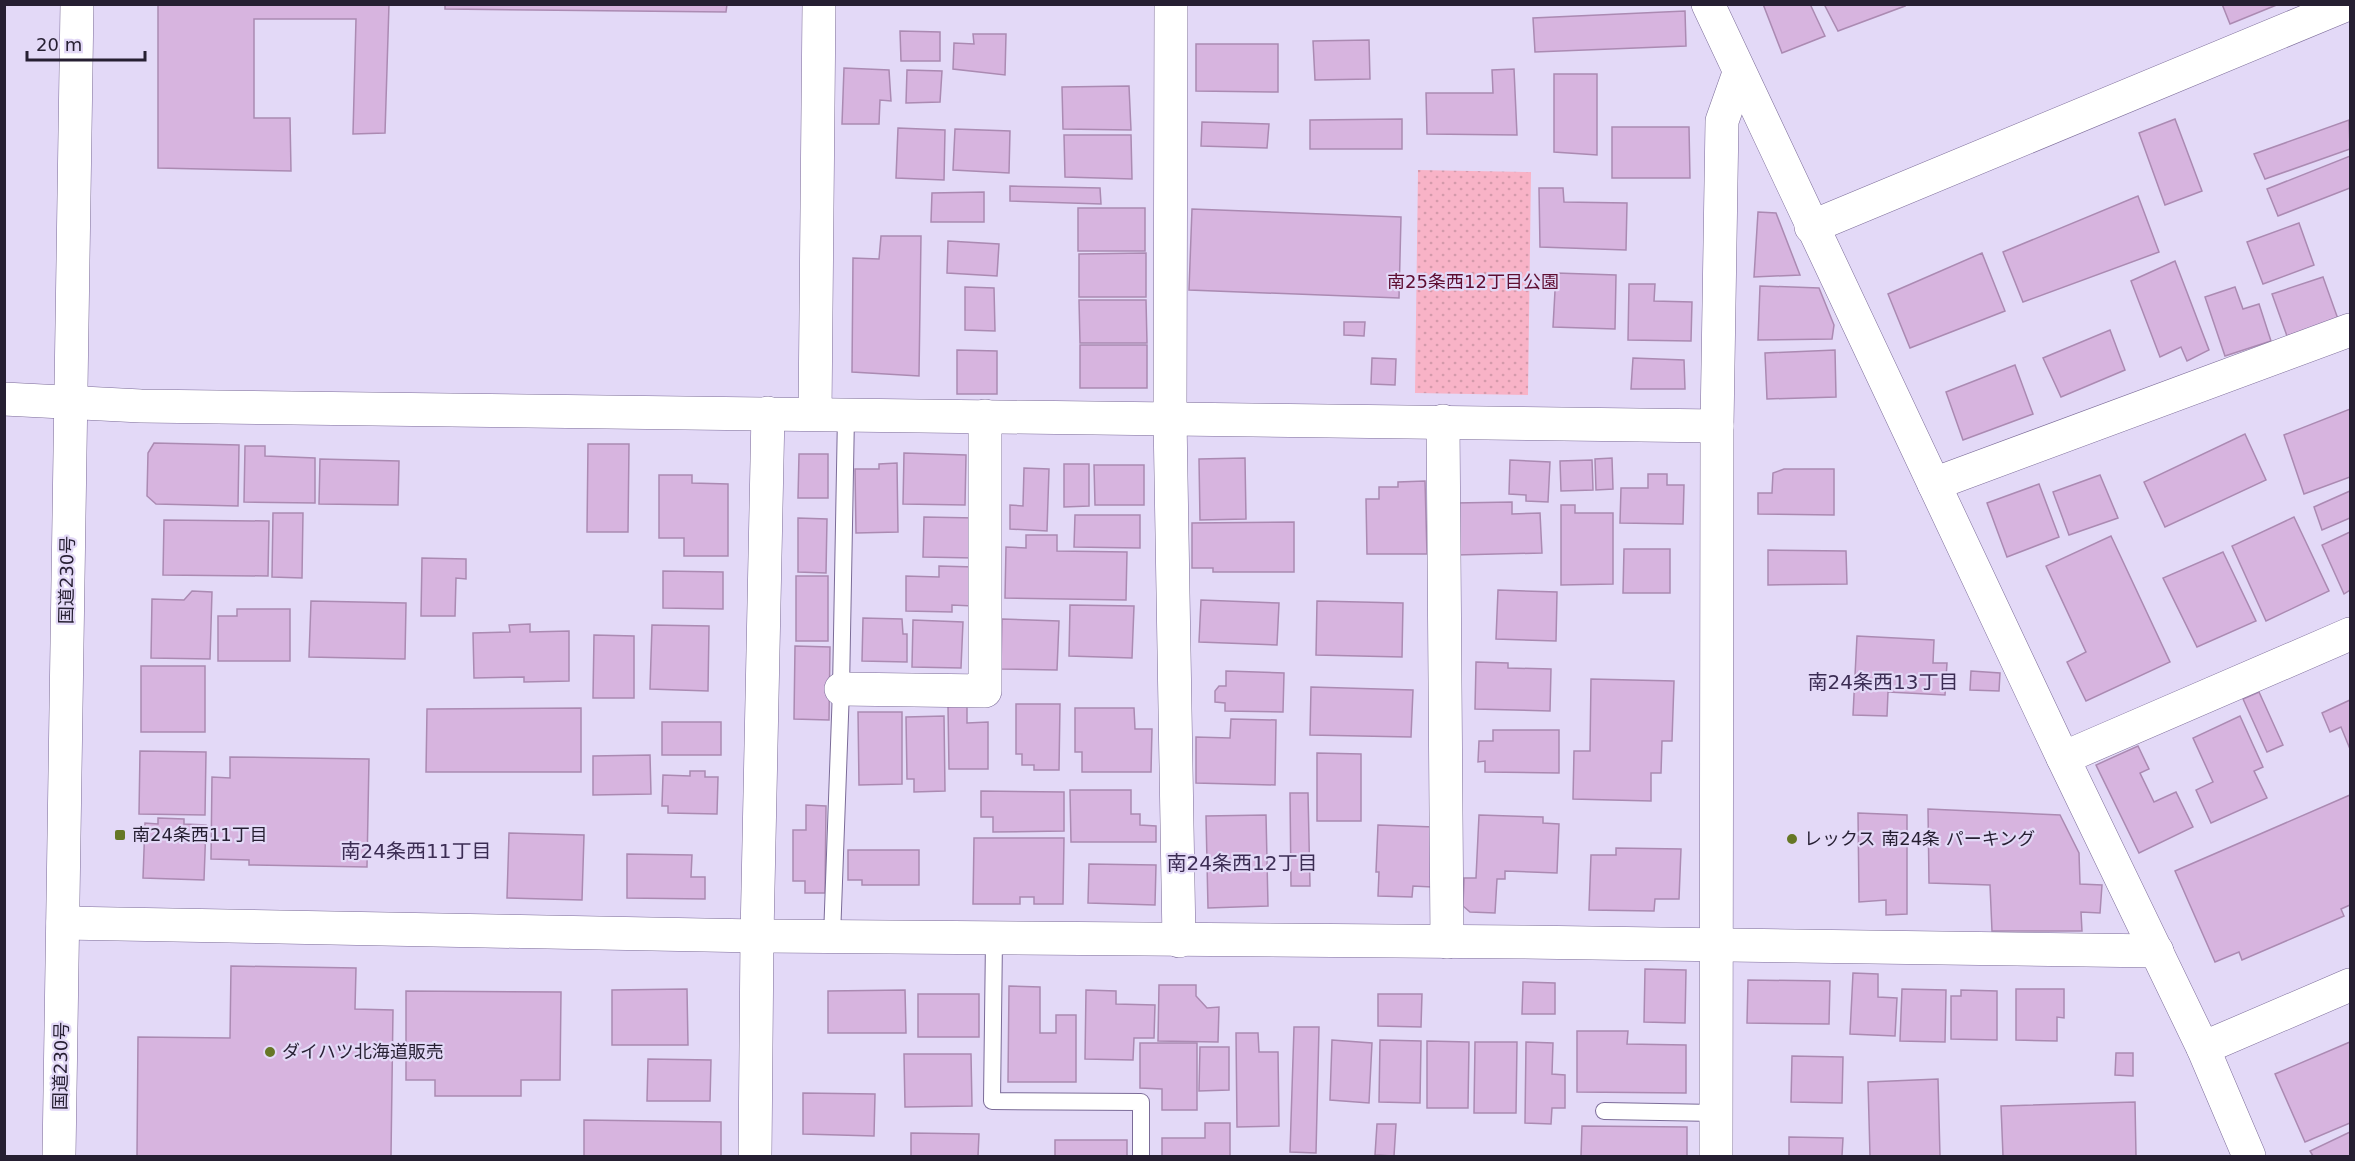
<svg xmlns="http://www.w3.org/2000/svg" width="2355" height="1161" font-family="'DejaVu Sans','Noto Sans JP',sans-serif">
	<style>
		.green { fill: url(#green-dots) }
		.building { fill: #d7b4df; stroke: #ab8ab2; stroke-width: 1.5 }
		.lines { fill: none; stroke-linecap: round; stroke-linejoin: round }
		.service-casing { stroke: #7b6b98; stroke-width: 18 }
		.minor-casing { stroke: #7b6b98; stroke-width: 34 }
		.trunk-casing { stroke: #7b6b98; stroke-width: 34 }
		.service { stroke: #fff; stroke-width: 16 }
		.minor { stroke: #fff; stroke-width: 33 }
		.trunk { stroke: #fff; stroke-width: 33 }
		.poi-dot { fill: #667725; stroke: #e3d9f7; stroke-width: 2 }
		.labels { text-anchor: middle; stroke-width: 4.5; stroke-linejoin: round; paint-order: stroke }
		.park-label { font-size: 18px; fill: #5e0d31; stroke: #e3d9f7 }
		.street-label { font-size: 18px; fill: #261f32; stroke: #e3d9f7 }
		.poi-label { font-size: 18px; fill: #261f32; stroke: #e3d9f7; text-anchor: start }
		.neighbourhood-label { font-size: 20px; fill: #3c2d54; stroke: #e3d9f7 }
	</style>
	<defs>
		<pattern id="green-dots" width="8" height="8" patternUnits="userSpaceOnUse" patternTransform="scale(1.5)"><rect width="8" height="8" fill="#f8b3c7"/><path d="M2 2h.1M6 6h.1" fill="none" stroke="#d49aab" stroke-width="1.8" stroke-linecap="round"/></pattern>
	</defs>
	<rect width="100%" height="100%" fill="#e3d9f7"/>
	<polygon class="green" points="1418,170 1531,172 1528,395 1415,393"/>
	<g class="building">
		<polygon points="158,4 389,4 385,133 353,134 356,19 254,19 254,118 290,118 291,171 158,168"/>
		<polygon points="445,4 727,4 726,12 445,9"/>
		<polygon points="1763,4 1810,4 1825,36 1782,53"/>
		<polygon points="1824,4 1904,4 1905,6 1838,31"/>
		<polygon points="2222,4 2279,4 2230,24"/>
		<polygon points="1685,11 1686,46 1535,52 1533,18"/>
		<polygon points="900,31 940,32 940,61 901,61"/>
		<polygon points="973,34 1006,34 1005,75 953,69 954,43 974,44"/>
		<polygon points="1369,40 1370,79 1315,80 1313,41"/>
		<polygon points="1196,44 1278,44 1278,92 1196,91"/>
		<polygon points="844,68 889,70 891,101 880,100 879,124 842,124"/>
		<polygon points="1514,69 1517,135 1427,134 1426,93 1493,93 1492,70"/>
		<polygon points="907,70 942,71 940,102 906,103"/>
		<polygon points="1554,74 1597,74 1597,155 1554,152"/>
		<polygon points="1129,86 1131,130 1063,129 1062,87"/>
		<polygon points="1402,119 1402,149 1310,149 1310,120"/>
		<polygon points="2175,119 2202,191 2165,205 2139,133"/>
		<polygon points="2349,120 2350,149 2265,179 2254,154"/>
		<polygon points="1202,122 1269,124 1267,148 1201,146"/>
		<polygon points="1612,127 1689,127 1690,178 1612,178"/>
		<polygon points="898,128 945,130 944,180 896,178"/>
		<polygon points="955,129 1010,131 1009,173 953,170"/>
		<polygon points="1064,135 1131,135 1132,179 1065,177"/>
		<polygon points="2350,156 2350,188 2278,216 2267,189"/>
		<polygon points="1010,186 1100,188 1101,204 1010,201"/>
		<polygon points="1539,188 1563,188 1564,202 1627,203 1626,250 1540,247"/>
		<polygon points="984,192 984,222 931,222 932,193"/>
		<polygon points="2138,196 2159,252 2023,302 2003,252"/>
		<rect x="1078" y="208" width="67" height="43"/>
		<polygon points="1192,209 1401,217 1399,298 1189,290"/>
		<polygon points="1758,212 1776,213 1800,275 1754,277"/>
		<polygon points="2299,223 2314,265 2263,284 2247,242"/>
		<polygon points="881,236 921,236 919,376 852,372 853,258 879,259"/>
		<polygon points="948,241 999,244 997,276 947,273"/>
		<polygon points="1146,253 1146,297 1079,297 1079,254"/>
		<polygon points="1982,253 2005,311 1910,348 1888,294"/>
		<polygon points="2175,261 2209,350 2187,361 2181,347 2160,357 2131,281"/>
		<polygon points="1556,273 1616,275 1615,329 1553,327"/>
		<polygon points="2323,277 2338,319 2287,336 2272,294"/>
		<polygon points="1629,284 1655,284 1654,301 1692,302 1691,341 1628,340"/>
		<polygon points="1760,286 1819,288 1834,325 1832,339 1758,340"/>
		<polygon points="965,287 994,288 995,331 965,330"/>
		<polygon points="2235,287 2243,309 2259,304 2271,341 2225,356 2205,297"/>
		<polygon points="1079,300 1146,300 1147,343 1080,343"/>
		<polygon points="1344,322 1365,322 1364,336 1344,335"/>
		<polygon points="2110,330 2125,370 2061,397 2043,358"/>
		<rect x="1080" y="345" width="67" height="43"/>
		<polygon points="957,350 997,351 997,394 957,394"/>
		<polygon points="1835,350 1836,397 1767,399 1765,353"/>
		<polygon points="1372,358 1396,359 1395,385 1371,384"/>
		<polygon points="1633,358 1684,360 1685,389 1631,389"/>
		<polygon points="2015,365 2033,414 1963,440 1946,392"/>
		<polygon points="2350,409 2350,477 2304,494 2284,435"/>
		<polygon points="2245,434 2266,480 2165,527 2144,482"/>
		<polygon points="154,443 239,445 238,506 156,504 147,496 148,453"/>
		<polygon points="588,444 629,444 628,532 587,532"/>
		<polygon points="245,446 265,446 265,456 315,458 315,503 244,502"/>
		<polygon points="904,453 966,455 965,505 903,504"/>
		<polygon points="799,454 828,454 828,498 798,498"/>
		<polygon points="1245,458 1246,519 1200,520 1199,459"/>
		<polygon points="1612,458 1613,489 1596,490 1595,459"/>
		<polygon points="320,459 399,461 398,505 319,504"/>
		<polygon points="1510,460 1550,462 1548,502 1526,501 1526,495 1509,494"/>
		<polygon points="1592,460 1593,490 1561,491 1560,461"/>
		<polygon points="897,463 898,532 856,533 855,469 879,469 879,464"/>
		<polygon points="1064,464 1089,464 1089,506 1064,507"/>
		<polygon points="1094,465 1144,465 1144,505 1095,505"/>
		<polygon points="1024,468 1049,469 1047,531 1010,529 1010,505 1023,506"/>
		<polygon points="1784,469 1834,469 1834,515 1758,514 1758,493 1772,493 1773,473"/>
		<polygon points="1648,474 1667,474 1667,485 1684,485 1683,524 1620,523 1621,488 1648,488"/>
		<polygon points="659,475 692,475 692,483 728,484 728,556 684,556 684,538 659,538"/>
		<polygon points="2100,475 2118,518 2069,535 2053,492"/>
		<polygon points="1425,481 1427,554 1367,554 1366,499 1379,499 1379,487 1398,487 1398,482"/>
		<polygon points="2039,484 2059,537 2007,557 1987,503"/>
		<polygon points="2350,491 2350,518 2322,530 2314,507"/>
		<polygon points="1512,502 1512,514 1540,513 1542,553 1456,555 1455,503"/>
		<polygon points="1561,505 1575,505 1575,513 1613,513 1613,584 1561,585"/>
		<polygon points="273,513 303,513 302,578 272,577"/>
		<polygon points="1075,515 1140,515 1140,548 1074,547"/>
		<polygon points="924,517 975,518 974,558 923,557"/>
		<polygon points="2294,517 2329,591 2266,621 2232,546"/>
		<polygon points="798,518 827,519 826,573 798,572"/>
		<polygon points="164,520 269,521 268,576 163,575"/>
		<polygon points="1294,522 1294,572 1213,572 1213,568 1192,568 1192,523"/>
		<polygon points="2350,532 2350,590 2344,594 2322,545"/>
		<polygon points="1026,535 1057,535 1057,551 1127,552 1126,600 1005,598 1006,547 1026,548"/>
		<polygon points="2111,536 2170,662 2086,701 2067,662 2086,652 2046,566"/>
		<polygon points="1624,549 1670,549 1670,593 1623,593"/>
		<polygon points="1768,550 1846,551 1847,584 1768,585"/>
		<polygon points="2223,552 2256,621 2197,647 2163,578"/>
		<polygon points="422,558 466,559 466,579 456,578 455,616 421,616"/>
		<polygon points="939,566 974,567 973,606 952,605 952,612 906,611 906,576 939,577"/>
		<polygon points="663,571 723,572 723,609 663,608"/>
		<rect x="796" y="576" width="32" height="65"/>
		<polygon points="1498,590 1557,592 1556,641 1496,639"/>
		<polygon points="192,591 212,592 210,659 151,658 152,599 184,600"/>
		<polygon points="1201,600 1279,603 1277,645 1199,642"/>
		<polygon points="311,601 406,603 405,659 309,657"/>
		<polygon points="1317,601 1403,603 1402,657 1316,655"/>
		<polygon points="1070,605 1134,606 1132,658 1069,656"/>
		<polygon points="237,609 290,609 290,661 218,661 218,616 237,616"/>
		<polygon points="863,618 902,619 903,634 907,634 907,662 862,661"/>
		<polygon points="1002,619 1059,621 1057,670 1001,669"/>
		<polygon points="913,620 963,622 961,668 912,667"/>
		<polygon points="530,624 530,632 569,631 569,681 524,682 524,677 474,678 473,633 510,632 509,625"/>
		<polygon points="652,625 709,626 708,691 650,689"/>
		<polygon points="594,635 634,636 634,698 593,698"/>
		<polygon points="1857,636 1934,640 1933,663 1947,663 1945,695 1888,692 1887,716 1853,715"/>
		<polygon points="795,646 830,647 829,720 794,719"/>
		<polygon points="1476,662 1508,663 1508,668 1551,669 1550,711 1475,709"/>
		<rect x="141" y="666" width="64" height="66"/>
		<polygon points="1226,671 1284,673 1283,712 1225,711 1225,703 1215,702 1215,691 1219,686 1226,686"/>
		<polygon points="1971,671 2000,673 1999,691 1970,690"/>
		<polygon points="1591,679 1674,681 1672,741 1662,741 1661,773 1651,773 1651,801 1573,799 1574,751 1590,751"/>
		<polygon points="1311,687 1413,690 1411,737 1310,735"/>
		<polygon points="2259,692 2283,745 2267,752 2243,699"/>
		<polygon points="2350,700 2350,749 2341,727 2330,732 2322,713"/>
		<polygon points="1016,704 1060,704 1059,770 1034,770 1034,765 1022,765 1022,754 1016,754"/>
		<polygon points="948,706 967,706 967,723 988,722 988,769 949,769"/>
		<polygon points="581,708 581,772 426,772 427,709"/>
		<polygon points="1075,708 1134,708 1135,729 1152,729 1151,772 1082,772 1082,752 1075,752"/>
		<polygon points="858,712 902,712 902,784 859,785"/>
		<polygon points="944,716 945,791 914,792 914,779 907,779 906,717"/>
		<polygon points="2240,716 2263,767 2254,771 2267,798 2211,823 2196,790 2213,782 2193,738"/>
		<polygon points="1231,719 1276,720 1275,785 1196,783 1196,737 1230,738"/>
		<rect x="662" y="722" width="59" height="33"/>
		<polygon points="1493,730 1559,730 1559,773 1485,772 1485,761 1478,762 1479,741 1493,741"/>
		<polygon points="2138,746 2149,769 2140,773 2154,802 2176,792 2193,827 2139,853 2096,765"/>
		<polygon points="140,751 206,752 205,815 139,814"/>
		<polygon points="1317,753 1361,754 1361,821 1317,821"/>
		<polygon points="650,755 651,794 593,795 593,756"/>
		<polygon points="230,757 369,759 367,867 249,865 249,860 211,859 212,777 230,778"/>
		<polygon points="690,771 705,771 705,777 718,777 717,814 668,813 668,806 662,806 663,775 690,776"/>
		<polygon points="1070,790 1131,790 1131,814 1140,814 1140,825 1156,826 1156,842 1071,842"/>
		<polygon points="981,791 1064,792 1064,831 993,832 993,817 981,817"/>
		<polygon points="1290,793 1308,793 1310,886 1291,886"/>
		<polygon points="2350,795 2350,905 2341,909 2344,916 2242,960 2239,952 2215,962 2175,871"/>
		<polygon points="806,805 826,806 825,893 805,893 805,881 793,881 793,830 806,830"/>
		<polygon points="1928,809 2060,815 2079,853 2080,884 2102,885 2100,913 2081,912 2082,931 1992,931 1990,885 1929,883"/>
		<polygon points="1858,813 1907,815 1907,914 1886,915 1886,900 1859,902"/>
		<polygon points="1266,815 1268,906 1208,908 1206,816"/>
		<polygon points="1479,815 1543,817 1543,823 1559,824 1557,873 1505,871 1505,879 1497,879 1495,913 1470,912 1463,906 1464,878 1476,878"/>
		<polygon points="158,818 184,819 184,824 206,825 204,880 143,878 145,823 158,824"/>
		<polygon points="1378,825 1434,827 1432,887 1413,886 1412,897 1378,896 1379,872 1376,872"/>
		<polygon points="509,833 584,835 582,900 507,898"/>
		<polygon points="974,838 1064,838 1063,904 1034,904 1034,897 1020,897 1020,904 973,904"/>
		<polygon points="1616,848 1681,849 1679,899 1655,899 1654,911 1589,910 1591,855 1616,855"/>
		<polygon points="848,850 919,850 919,885 862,885 862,880 848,880"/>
		<polygon points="627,854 692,855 691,877 705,877 705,899 627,898"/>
		<polygon points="1089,864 1156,865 1155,905 1088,903"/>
		<polygon points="231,966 356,968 355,1009 393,1010 391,1156 137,1156 138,1037 230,1038"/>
		<polygon points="1645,969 1686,970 1685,1023 1644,1022"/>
		<polygon points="1853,973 1878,974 1878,997 1897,998 1895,1036 1850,1034"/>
		<polygon points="1748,980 1830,981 1829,1024 1747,1023"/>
		<polygon points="1523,982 1555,983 1555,1014 1522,1014"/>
		<polygon points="1159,985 1196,985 1196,996 1207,1008 1219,1007 1218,1042 1158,1041"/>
		<polygon points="1009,986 1040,987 1040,1033 1056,1033 1056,1015 1076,1015 1076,1082 1008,1082"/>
		<polygon points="687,989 688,1045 612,1045 612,990"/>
		<polygon points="1902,989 1946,990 1945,1042 1900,1041"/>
		<polygon points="2016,989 2064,989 2064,1018 2057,1017 2057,1041 2016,1040"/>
		<polygon points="905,990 906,1033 828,1033 828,991"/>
		<polygon points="1086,990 1116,991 1116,1004 1155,1005 1154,1038 1134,1038 1133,1060 1085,1059"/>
		<polygon points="1961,990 1997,991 1997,1040 1951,1039 1951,996 1961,996"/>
		<polygon points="406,991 561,992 560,1080 521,1080 521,1096 435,1096 435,1080 406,1080"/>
		<rect x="918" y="994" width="61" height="43"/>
		<polygon points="1378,994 1422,994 1421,1027 1378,1026"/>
		<polygon points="1294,1027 1319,1027 1316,1153 1290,1152"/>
		<polygon points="1577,1031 1628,1031 1627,1044 1686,1045 1686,1093 1577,1092"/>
		<polygon points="1236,1033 1258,1033 1259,1052 1278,1052 1279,1126 1237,1127"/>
		<polygon points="1332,1040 1372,1043 1369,1103 1330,1100"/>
		<polygon points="1380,1040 1421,1041 1420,1103 1379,1102"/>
		<polygon points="1427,1041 1469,1042 1468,1108 1427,1108"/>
		<polygon points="1475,1042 1517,1042 1516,1113 1474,1113"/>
		<polygon points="1526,1042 1553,1043 1552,1074 1565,1075 1565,1108 1552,1108 1551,1124 1525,1123"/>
		<polygon points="2350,1042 2350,1123 2305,1142 2275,1074"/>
		<polygon points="1140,1043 1197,1043 1197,1110 1162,1110 1162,1089 1140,1088"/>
		<polygon points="1200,1047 1229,1047 1229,1090 1199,1091"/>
		<polygon points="2116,1053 2133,1053 2133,1076 2115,1075"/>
		<polygon points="904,1054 971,1054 972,1106 905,1107"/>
		<polygon points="1792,1056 1843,1057 1842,1103 1791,1102"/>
		<polygon points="648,1059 711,1060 710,1101 647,1101"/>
		<polygon points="1938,1079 1940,1156 1870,1156 1868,1082"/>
		<polygon points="803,1093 875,1094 874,1136 803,1134"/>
		<polygon points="2135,1102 2136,1156 2003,1156 2001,1106"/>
		<polygon points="584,1120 721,1122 721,1156 584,1156"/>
		<polygon points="1205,1123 1230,1123 1230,1156 1162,1156 1162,1138 1205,1138"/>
		<polygon points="1377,1124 1396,1124 1394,1156 1375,1155"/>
		<polygon points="1582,1126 1687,1127 1687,1156 1581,1156"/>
		<polygon points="2350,1132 2350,1156 2313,1156 2310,1151"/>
		<polygon points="911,1133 979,1134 978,1156 911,1156"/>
		<polygon points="1789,1137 1843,1138 1842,1156 1789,1156"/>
		<rect x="1055" y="1140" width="72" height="16"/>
	</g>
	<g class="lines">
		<defs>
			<g id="service">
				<polyline points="832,937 841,689 846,415"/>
				<polyline points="994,939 992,1101 1141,1102 1141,1156"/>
				<polyline points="1604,1111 1716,1113"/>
			</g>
			<g id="minor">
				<polyline points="1171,4 1170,418 1179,941"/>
				<polyline points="1708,4 2063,758 2203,1048 2249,1156"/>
				<polyline points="1811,227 2348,4"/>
				<polyline points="4,399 141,406 1717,426"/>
				<polyline points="815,414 819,4"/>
				<polyline points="1443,421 1447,942"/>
				<polyline points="1934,484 2350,330"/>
				<polyline points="841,689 985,691 985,416"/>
				<polyline points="2063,758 2350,634"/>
				<polyline points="63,923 757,936 1521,942 2157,951"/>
				<polyline points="2203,1048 2350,985"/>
				<polyline points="755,1156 757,936 768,413"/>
				<polyline points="1716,1156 1717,426 1722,121 1739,73"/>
			</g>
			<polyline id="trunk" points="59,1156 77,4"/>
		</defs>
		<use href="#service" class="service-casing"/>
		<use href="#minor" class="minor-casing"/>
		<use href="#trunk" class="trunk-casing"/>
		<use href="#service" class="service"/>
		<use href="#minor" class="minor"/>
		<use href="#trunk" class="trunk"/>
	</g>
	<g class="poi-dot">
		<rect x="114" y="829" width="12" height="12" rx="3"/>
		<circle cx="1792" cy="839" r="6"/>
		<circle cx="270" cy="1052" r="6"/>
	</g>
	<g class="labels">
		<g class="park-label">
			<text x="1473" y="288">南25条西12丁目公園</text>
		</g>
		<g class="street-label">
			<text transform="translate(67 580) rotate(-89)" y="6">国道230号</text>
			<text transform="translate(61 1066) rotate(-89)" y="6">国道230号</text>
		</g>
		<g class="poi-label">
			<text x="132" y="841">南24条西11丁目</text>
			<text x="1804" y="845">レックス 南24条 パーキング</text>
			<text x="282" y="1058">ダイハツ北海道販売</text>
		</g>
		<g class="neighbourhood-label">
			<text x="1883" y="689">南24条西13丁目</text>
			<text x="416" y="858">南24条西11丁目</text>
			<text x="1242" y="870">南24条西12丁目</text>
		</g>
	</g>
	<rect width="2355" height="1161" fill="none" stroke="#261f32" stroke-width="12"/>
	<path d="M27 51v9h118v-9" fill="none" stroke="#261f32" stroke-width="3"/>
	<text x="36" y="51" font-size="18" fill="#261f32" stroke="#e3d9f7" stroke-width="4.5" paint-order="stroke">20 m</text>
</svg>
